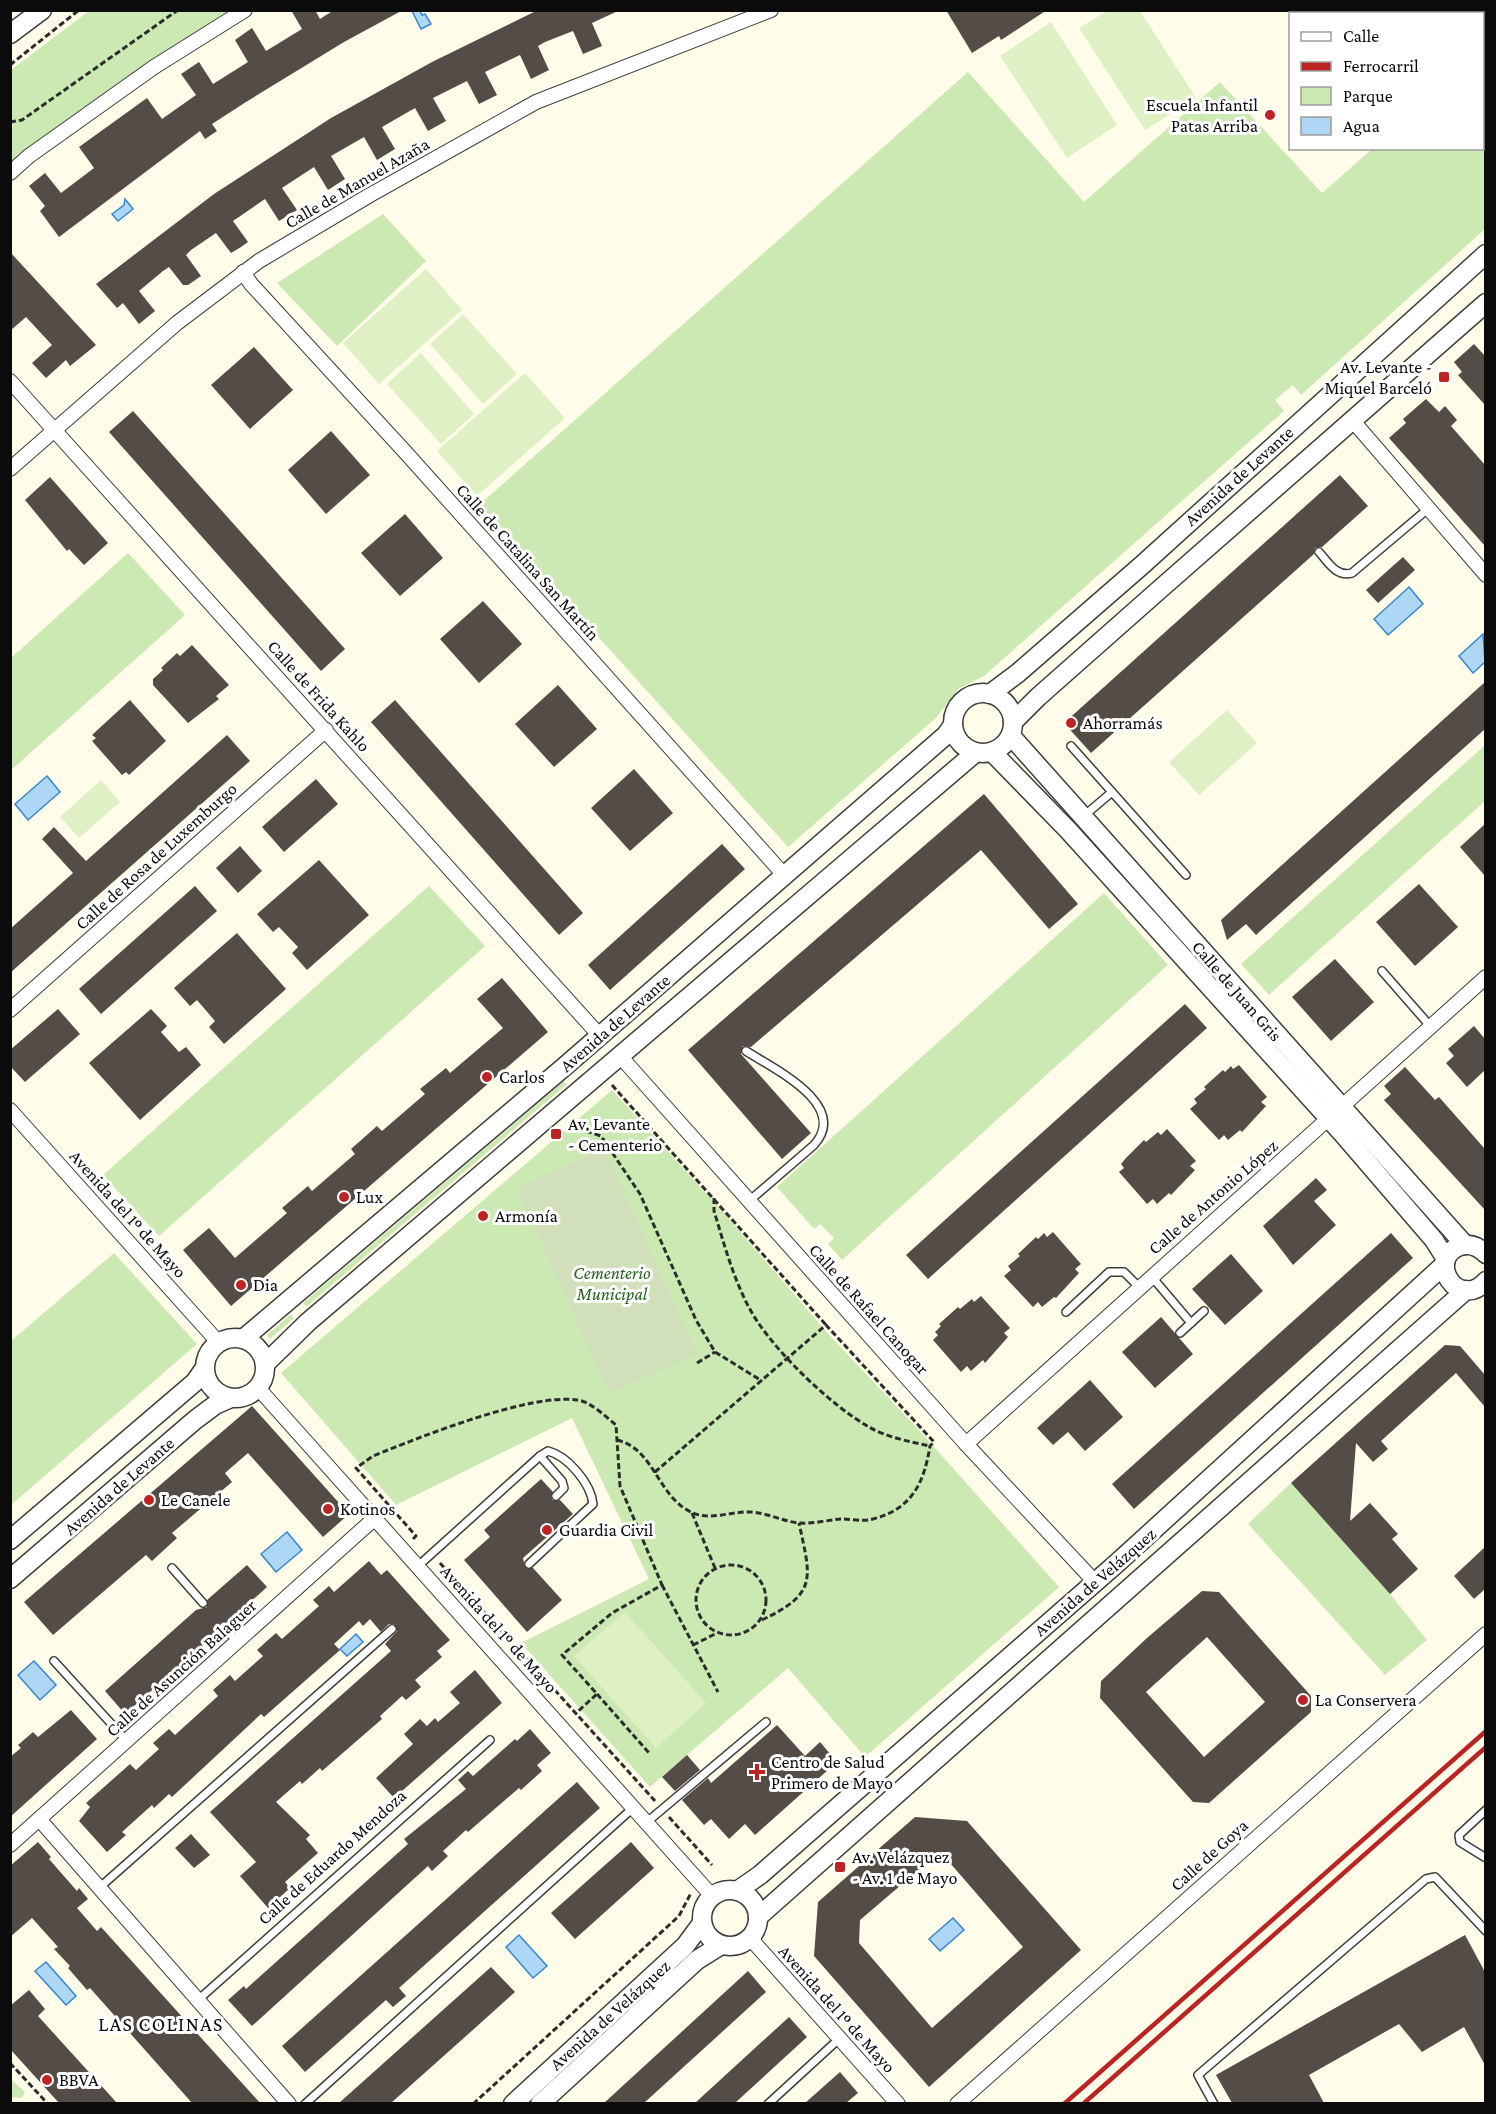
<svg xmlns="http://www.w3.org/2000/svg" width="1496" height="2114" font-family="'Crimson Pro',serif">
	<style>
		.green { fill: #cce9b3 }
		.cemetery { fill: #d2dfbb }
		.pitch { fill: #dff0c5 }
		.water { fill: #aed7f6; stroke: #3488ce; stroke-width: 1.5 }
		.building { fill: #544d47; fill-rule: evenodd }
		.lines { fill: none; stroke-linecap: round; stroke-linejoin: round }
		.service-casing { stroke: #3e3e3e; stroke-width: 10 }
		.minor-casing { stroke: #3e3e3e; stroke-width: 16 }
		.tertiary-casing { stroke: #3e3e3e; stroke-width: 21 }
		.path { stroke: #2d2d2d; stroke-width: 3; stroke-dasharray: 6 3; stroke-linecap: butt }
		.service { stroke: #fff; stroke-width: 7 }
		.minor { stroke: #fff; stroke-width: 14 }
		.tertiary { stroke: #fff; stroke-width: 18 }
		.rail { stroke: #bb2423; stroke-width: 4.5 }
		.poi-dot { fill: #bb2423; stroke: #fff; stroke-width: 2 }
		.labels { text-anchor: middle; stroke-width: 6; stroke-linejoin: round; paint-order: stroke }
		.poi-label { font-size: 18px; fill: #0b0b0b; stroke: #fff; text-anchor: start }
		.street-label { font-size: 18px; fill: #0b0b0b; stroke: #fff }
		.park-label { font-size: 18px; font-style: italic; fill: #26621c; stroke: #fff }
		.neighbourhood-label { font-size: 20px; letter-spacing: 1.5px; fill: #0b0b0b; stroke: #fff }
	</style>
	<rect width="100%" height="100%" fill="#fffce9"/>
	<g class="green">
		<polygon points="89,11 228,11 115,85 11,165 11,70"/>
		<polygon points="1485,46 1485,229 1301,395 1293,385 1275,400 1284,411 984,676 958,689 936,718 788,847 479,505 968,72 1084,202 1220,82 1322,193 1372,149 1482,148 1482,49"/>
		<polygon points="383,214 426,261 337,346 277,283"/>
		<polygon points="128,553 185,615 11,770 11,658"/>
		<polygon points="1485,745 1485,801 1269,995 1241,964"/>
		<polygon points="429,886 485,946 159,1236 103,1175"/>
		<polygon points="1104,893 1168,965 842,1260 828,1244 834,1238 820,1224 814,1229 777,1187"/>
		<polygon points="564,1081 567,1084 306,1307 303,1303"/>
		<polygon points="612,1090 723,1212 831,1337 918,1429 1059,1587 865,1757 788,1668 650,1787 521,1643 649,1579 572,1418 396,1505 281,1373"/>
		<polygon points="114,1253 197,1344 11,1505 11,1341"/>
		<polygon points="291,1314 294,1318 270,1339 267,1335"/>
		<polygon points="1291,1483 1390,1594 1427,1640 1385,1675 1248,1524"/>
		<polygon points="11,2079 25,2092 22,2098 11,2097"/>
	</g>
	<polygon class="cemetery" points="604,1148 697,1354 609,1393 517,1188"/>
	<g class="pitch">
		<polygon points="1107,11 1140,11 1196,98 1145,130 1079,28"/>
		<polygon points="1051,22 1117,125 1067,158 1000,56"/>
		<polygon points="426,269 462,310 379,384 343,343"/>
		<polygon points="463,314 517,374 483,404 430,344"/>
		<polygon points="421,353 474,414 441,444 387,384"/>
		<polygon points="525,373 565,418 477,496 437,451"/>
		<polygon points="1227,710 1257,743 1199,795 1169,762"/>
		<polygon points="101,780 120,802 79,838 60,817"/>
		<polygon points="625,1612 706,1703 656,1748 574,1656"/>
	</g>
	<g class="water">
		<polygon points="412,11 420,11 422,15 425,14 431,24 421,29"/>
		<polygon points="125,199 133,209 118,221 112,214 124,205"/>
		<polygon points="1409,587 1423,604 1388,635 1374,619"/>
		<polygon points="1483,634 1485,662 1473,673 1459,656"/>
		<polygon points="47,776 60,792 28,820 15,804"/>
		<polygon points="287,1532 302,1550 276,1572 261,1554"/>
		<polygon points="356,1634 363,1642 347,1656 340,1649"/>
		<polygon points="34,1661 56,1685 40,1700 18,1675"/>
		<polygon points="953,1918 964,1930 940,1951 929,1939"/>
		<polygon points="519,1935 547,1966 533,1978 506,1947"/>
		<polygon points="46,1962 76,1996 66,2005 35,1971"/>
	</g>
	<g class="building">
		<polygon points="291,10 315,10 320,19 334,10 403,10 344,42 246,102 212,124 217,131 205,139 200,131 59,237 40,211 45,206 29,186 45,173 61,193 94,168 79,147 147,98 162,119 196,95 181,74 199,62 213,84 248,62 235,40 252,28 266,51 302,29"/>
		<polygon points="538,10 620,10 592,23 602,46 583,54 573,31 545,42 538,46 549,70 531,79 520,55 485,72 497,95 479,104 467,81 433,98 446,121 428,131 415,108 382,127 395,149 377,160 364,137 331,156 345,179 328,190 314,167 288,184 282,188 297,210 279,221 265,199 233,221 248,242 241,247 231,253 216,233 191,250 186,255 201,276 188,285 183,285 169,267 163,271 139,291 155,311 139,324 123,303 117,308 96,284 214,194 331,118 432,62"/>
		<polygon points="946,10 1047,10 1001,40 999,36 972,53"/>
		<polygon points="10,252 96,345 70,366 66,360 46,378 32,363 52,345 26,317 10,331"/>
		<polygon points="1474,344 1485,356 1485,405 1458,375 1462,372 1454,362"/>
		<polygon points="254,347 293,390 250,429 211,385"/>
		<polygon points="1426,399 1439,412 1445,406 1457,420 1451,426 1485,465 1485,546 1389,438 1406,423 1403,419"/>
		<polygon points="133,411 345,649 321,671 109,432"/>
		<polygon points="331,431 370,475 326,514 288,470"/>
		<polygon points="1340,475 1368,506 1322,547 1315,548 1314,554 1091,753 1064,723"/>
		<polygon points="50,477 108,543 84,565 69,549 67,551 25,500"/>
		<polygon points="405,514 443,558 400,596 361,553"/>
		<polygon points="1403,557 1415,570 1378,603 1366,590"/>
		<polygon points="483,601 522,644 479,683 440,639"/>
		<polygon points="192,645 229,685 216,696 219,699 188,723 153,685 153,679 163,670 161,668 177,653 180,656"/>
		<polygon points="1485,682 1485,729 1256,935 1246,924 1227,940 1221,920"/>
		<polygon points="558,685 597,729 554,767 515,724"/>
		<polygon points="130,700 166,741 129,775 126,772 122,775 92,741 96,738 92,735"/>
		<polygon points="395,700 583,913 559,935 371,722"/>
		<polygon points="227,735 250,761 10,973 10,929 73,873 42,839 54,827 86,861"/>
		<polygon points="634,769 673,813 630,851 591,808"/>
		<polygon points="316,779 338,804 284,852 262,827"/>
		<polygon points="984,794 1078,904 1049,929 981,850 751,1047 743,1046 741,1054 811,1133 782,1159 688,1050"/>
		<polygon points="1485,824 1485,876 1460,847"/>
		<polygon points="722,844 745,869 610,990 588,965"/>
		<polygon points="240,846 262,871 238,893 216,868"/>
		<polygon points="319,860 369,915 307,970 292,953 298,947 279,927 273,932 257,914"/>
		<polygon points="1419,884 1458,927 1415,966 1376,922"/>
		<polygon points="195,886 217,911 101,1014 79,989"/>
		<polygon points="237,933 286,989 224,1044 209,1027 215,1021 197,1000 190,1006 174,988"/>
		<polygon points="1335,959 1374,1002 1331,1041 1292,997"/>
		<polygon points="502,978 548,1032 231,1306 183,1250 209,1228 235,1258 287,1213 282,1208 308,1186 312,1191 355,1154 351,1149 377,1126 382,1131 425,1094 420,1089 446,1068 450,1073 503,1028 477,999"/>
		<polygon points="1185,1004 1207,1028 928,1279 906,1255"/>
		<polygon points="58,1009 80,1034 25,1082 10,1066 10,1050"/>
		<polygon points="151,1009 167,1026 161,1032 179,1052 186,1047 201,1065 140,1120 89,1063"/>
		<polygon points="1474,1026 1485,1039 1485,1070 1467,1087 1446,1063 1454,1056 1448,1049"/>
		<polygon points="1239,1065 1267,1097 1261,1102 1266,1106 1242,1132 1240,1130 1228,1140 1224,1135 1219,1140 1190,1109 1197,1103 1194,1099 1206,1089 1204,1087 1223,1070 1225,1072 1231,1066 1233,1069"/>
		<polygon points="1405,1067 1435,1100 1439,1097 1485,1149 1485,1210 1384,1100 1391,1094 1384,1086"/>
		<polygon points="1167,1129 1196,1161 1190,1166 1195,1170 1171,1195 1169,1193 1157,1204 1153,1199 1147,1204 1119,1172 1124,1168 1121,1164 1126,1158 1144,1140 1146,1142 1158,1132 1161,1135"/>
		<polygon points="1316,1178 1327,1190 1314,1201 1336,1225 1293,1265 1263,1226"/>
		<polygon points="1053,1232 1081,1264 1075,1269 1079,1273 1056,1298 1054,1297 1042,1307 1038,1302 1033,1307 1004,1276 1011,1270 1008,1266 1020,1256 1018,1254 1036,1237 1038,1239 1044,1233 1047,1237"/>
		<polygon points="1391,1233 1413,1258 1134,1509 1112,1484"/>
		<polygon points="1231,1254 1263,1291 1225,1325 1192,1289"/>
		<polygon points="981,1296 1010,1328 1004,1333 1008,1337 985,1363 983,1360 971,1371 967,1366 961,1372 933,1340 938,1335 935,1332 941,1326 939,1324 958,1307 960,1309 972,1299 974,1302"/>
		<polygon points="1161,1317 1193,1354 1155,1388 1122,1352"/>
		<polygon points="1445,1345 1460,1346 1485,1375 1485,1407 1456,1373 1381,1441 1388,1449 1373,1462 1356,1443 1350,1521 1370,1503 1398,1534 1392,1539 1418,1569 1390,1594 1291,1483"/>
		<polygon points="1090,1380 1123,1417 1085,1451 1068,1432 1053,1445 1037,1428"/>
		<polygon points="252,1406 349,1514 323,1537 248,1453 225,1473 232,1482 172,1533 177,1538 152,1561 146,1555 53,1635 24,1602"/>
		<polygon points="541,1479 553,1492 552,1500 560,1500 573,1514 523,1558 525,1567 533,1568 562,1600 527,1632 464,1560 490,1537 484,1530"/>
		<polygon points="1485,1547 1485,1589 1474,1599 1454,1576"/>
		<polygon points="369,1561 381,1575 387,1570 450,1640 437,1651 442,1657 415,1680 421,1687 406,1700 402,1696 380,1716 382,1719 322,1771 320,1768 302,1784 300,1781 276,1802 310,1835 306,1839 318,1853 285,1882 290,1888 268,1908 240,1876 256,1862 210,1812 391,1651 385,1644 397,1631 394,1624 389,1624 381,1632 370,1619 363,1626 359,1621 334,1644 340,1650 264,1717 261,1714 172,1797 169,1794 154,1808 152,1805 122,1832 126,1835 107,1852 79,1821 90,1807 86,1803 130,1764 136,1770 159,1749 153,1743 169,1729 175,1735 218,1696 213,1690 222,1682 230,1675 235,1681 263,1656 257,1650 268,1640 276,1633 282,1639 319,1606 313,1600 329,1586 334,1592"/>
		<polygon points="247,1565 267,1587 228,1622 220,1622 220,1630 125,1714 105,1691 196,1610 207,1607 207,1600"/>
		<path d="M1202 1591 1219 1592 1311 1696V1712L1209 1803 1193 1802 1100 1698 1101 1681 1147 1638ZM1207 1637 1265 1702 1204 1757 1146 1692Z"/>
		<polygon points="475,1670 502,1703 394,1798 376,1778 413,1744 404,1734 420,1719 427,1726 435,1718 438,1722 460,1703 450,1692"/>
		<polygon points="71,1710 97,1739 10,1817 10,1757 21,1748 18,1745 33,1732 38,1737"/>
		<polygon points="777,1725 805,1756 820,1742 837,1762 755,1835 745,1824 729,1839 711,1819 704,1825 682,1800 708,1778 711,1783"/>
		<polygon points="530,1729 551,1753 537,1765 542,1771 521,1790 519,1788 468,1832 466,1830 443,1851 448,1856 432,1871 428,1866 252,2026 228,2000 244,1986 246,1989 408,1844 404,1839 466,1789 458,1780 468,1771 473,1776 515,1739 517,1741"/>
		<polygon points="687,1755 700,1770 675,1791 662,1777"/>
		<polygon points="577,1782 600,1808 399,1988 406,1996 393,2007 386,2000 305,2072 282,2046"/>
		<path d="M915 1817 967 1821 1081 1950 929 2087 814 1956 818 1902ZM928 1862 950 1863 1023 1947 932 2028 859 1943 860 1920Z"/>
		<polygon points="191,1834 210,1855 194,1868 175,1848"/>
		<polygon points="38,1842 51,1857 49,1859 77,1891 79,1888 88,1899 77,1908 97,1931 101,1927 260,2103 192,2103 90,1988 87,1990 68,1968 70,1966 54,1949 58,1947 32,1918 10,1937 10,1866"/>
		<polygon points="631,1842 654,1868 575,1939 551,1913"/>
		<polygon points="1465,1935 1485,1972 1485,2065 1464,2027 1422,2052 1399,2024 1309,2075 1324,2103 1232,2103 1216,2075"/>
		<polygon points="491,1967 515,1992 475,2028 391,2103 339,2103"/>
		<polygon points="748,1971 766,1992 644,2103 604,2103"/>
		<polygon points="29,1990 45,2009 38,2016 117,2103 59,2103 10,2049 10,2006"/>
		<polygon points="789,2017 807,2037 735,2103 695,2103"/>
		<polygon points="840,2072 858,2093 846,2103 805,2103"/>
	</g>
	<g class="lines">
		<defs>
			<g id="service">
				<path d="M1319 552C1329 563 1336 577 1352 573L1429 508"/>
				<polyline points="1071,746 1186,875"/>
				<polyline points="1085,815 1112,792"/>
				<polyline points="1382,971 1431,1027"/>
				<path d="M746 1051C774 1069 850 1105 814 1145L749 1201"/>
				<polyline points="1152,1277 1191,1323"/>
				<polyline points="1066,1312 1109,1272 1124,1272 1139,1287"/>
				<polyline points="1180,1333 1204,1311"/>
				<polyline points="540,1456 562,1481 564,1488 556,1496"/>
				<path d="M418 1566 540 1456 548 1451C568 1456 591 1484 593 1504L529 1564"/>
				<polyline points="172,1568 203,1603"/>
				<polyline points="224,1626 237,1642"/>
				<polyline points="54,1661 127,1741"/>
				<polyline points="1486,1810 1459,1835 1460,1842 1486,1858"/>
				<polyline points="647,1822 766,1722"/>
				<polyline points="99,1888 392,1629"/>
				<polyline points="198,2000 490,1740"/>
				<polyline points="305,2104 634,1807"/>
				<polyline points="768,2104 840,2038"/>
				<polyline points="1214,2104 1198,2075 1426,1879 1435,1877 1486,1931"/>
			</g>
			<g id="minor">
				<polyline points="10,173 29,156 154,67 245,10"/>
				<polyline points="243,272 251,284 407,454 785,876"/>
				<polyline points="10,381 600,1036"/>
				<polyline points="1353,421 1486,575"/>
				<polyline points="10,469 177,323 259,261 370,195 536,102 771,10"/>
				<polyline points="10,1010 326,730"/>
				<polyline points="620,1056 966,1444 1095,1582"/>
				<polyline points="10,1110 218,1342"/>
				<polyline points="258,1388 712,1896"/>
				<polyline points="966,1444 1486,977"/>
				<polyline points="39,1819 289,2104"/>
				<polyline points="10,1845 375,1518"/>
				<polyline points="750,1938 898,2104"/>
				<polyline points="957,2104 1486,1634"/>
			</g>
			<g id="tertiary">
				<polyline points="10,34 42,10"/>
				<circle cx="983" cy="723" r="30"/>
				<polyline points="990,694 1018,673 1141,566 1486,254"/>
				<polyline points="1013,722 1038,697 1159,590 1486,303"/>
				<polyline points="1011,736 1465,1245"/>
				<polyline points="992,752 1068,830 1342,1133 1434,1240 1446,1259"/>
				<path d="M1486 1254C1479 1247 1470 1243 1460 1246 1425 1259 1458 1312 1486 1281"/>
				<circle cx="235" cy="1368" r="30"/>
				<polyline points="243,1339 564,1067 946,735 953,725"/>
				<polyline points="265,1364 308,1322 975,753"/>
				<polyline points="10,1540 195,1382 204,1369"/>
				<polyline points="10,1579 195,1420 215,1405 231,1398"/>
				<circle cx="730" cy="1918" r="28"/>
				<polyline points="737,1891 760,1875 1116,1564 1445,1264"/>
				<polyline points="758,1917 1466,1290"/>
				<polyline points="513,2104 685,1946 702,1923"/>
				<polyline points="540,2104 697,1960 721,1945"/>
			</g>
		</defs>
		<use href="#service" class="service-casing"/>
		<use href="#minor" class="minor-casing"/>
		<use href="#tertiary" class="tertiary-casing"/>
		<g class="path">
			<polyline points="10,65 79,10"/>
			<polyline points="10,122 22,120 178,10"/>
			<circle cx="984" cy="724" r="36"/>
			<polyline points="612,1085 826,1325"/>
			<polyline points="571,1122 577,1128 601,1136 640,1194 696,1320 715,1352 762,1381"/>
			<path d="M714 1198V1211C725 1247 736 1289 757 1321 781 1357 832 1406 869 1427 886 1437 911 1442 930 1446"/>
			<polyline points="697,1363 715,1352"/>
			<path d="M617 1440C654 1449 657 1494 689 1511 707 1522 731 1511 751 1512 768 1513 784 1522 800 1523 813 1524 828 1520 841 1519 851 1519 863 1522 873 1519 912 1509 924 1483 930 1446L934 1442 826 1325 655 1472"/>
			<polyline points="692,1513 715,1568"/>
			<path d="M413 1539 416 1536 356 1468 373 1456C420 1437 530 1393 577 1400 590 1401 606 1417 616 1425L620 1486 662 1585 612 1613 562 1655 597 1694 575 1714"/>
			<polyline points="440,1563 655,1801"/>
			<circle cx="731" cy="1600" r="35"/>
			<polyline points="662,1585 718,1692"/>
			<path d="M762 1620C818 1593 811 1579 799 1523"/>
			<polyline points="693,1645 717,1633"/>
			<polyline points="597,1694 650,1754"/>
			<polyline points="669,1817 712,1865"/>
			<polyline points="10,2063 48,2104"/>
			<polyline points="473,2104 679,1916 691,1893"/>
		</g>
		<use href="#service" class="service"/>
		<use href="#minor" class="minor"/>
		<use href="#tertiary" class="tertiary"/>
		<g class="rail">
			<polyline points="1064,2104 1486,1731"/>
			<polyline points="1083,2104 1486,1747"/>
		</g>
	</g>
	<g class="poi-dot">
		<circle cx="1270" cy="115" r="6"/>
		<rect x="1438" y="371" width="12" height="12" rx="3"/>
		<circle cx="1071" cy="723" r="6"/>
		<circle cx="487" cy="1077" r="6"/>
		<rect x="550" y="1128" width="12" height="12" rx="3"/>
		<circle cx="344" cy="1197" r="6"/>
		<circle cx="483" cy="1216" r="6"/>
		<circle cx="241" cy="1285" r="6"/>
		<circle cx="149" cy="1500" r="6"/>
		<circle cx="328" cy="1509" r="6"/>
		<circle cx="547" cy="1530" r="6"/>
		<circle cx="1303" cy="1700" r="6"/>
		<path d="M754 1763h6v6h6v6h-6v6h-6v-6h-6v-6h6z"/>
		<rect x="834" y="1861" width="12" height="12" rx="3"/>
		<circle cx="47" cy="2080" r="6"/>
	</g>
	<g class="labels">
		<g class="poi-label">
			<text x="1258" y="111" text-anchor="end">Escuela Infantil<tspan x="1258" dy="21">Patas Arriba</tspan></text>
			<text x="1432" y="373" text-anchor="end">Av. Levante -<tspan x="1432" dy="21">Miquel Barceló</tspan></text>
			<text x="1083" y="729">Ahorramás</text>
			<text x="499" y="1083">Carlos</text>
			<text x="568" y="1130">Av. Levante<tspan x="568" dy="21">- Cementerio</tspan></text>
			<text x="356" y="1203">Lux</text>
			<text x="495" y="1222">Armonía</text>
			<text x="253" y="1291">Dia</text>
			<text x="161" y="1506">Le Canele</text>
			<text x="340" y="1515">Kotinos</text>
			<text x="559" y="1536">Guardia Civil</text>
			<text x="1315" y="1706">La Conservera</text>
			<text x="771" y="1768">Centro de Salud<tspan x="771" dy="21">Primero de Mayo</tspan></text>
			<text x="852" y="1863">Av. Velázquez<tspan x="852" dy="21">- Av. 1 de Mayo</tspan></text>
			<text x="59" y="2086">BBVA</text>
		</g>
		<g class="street-label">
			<text transform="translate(357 183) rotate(-30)" y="6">Calle de Manuel Azaña</text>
			<text transform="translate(1239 476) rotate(-42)" y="6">Avenida de Levante</text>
			<text transform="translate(528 562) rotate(48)" y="6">Calle de Catalina San Martín</text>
			<text transform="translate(319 696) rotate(48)" y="6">Calle de Frida Kahlo</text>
			<text transform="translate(156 856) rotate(-42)" y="6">Calle de Rosa de Luxemburgo</text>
			<text transform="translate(1237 991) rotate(49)" y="6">Calle de Juan Gris</text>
			<text transform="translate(615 1023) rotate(-41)" y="6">Avenida de Levante</text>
			<text transform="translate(1213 1197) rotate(-41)" y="6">Calle de Antonio López</text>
			<text transform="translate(128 1214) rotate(48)" y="6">Avenida del 1º de Mayo</text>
			<text transform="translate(869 1309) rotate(48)" y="6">Calle de Rafael Canogar</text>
			<text transform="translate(119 1486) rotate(-41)" y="6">Avenida de Levante</text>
			<text transform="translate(1095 1582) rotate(-41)" y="6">Avenida de Velázquez</text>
			<text transform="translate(499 1629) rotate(48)" y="6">Avenida del 1º de Mayo</text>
			<text transform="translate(181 1668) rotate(-42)" y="6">Calle de Asunción Balaguer</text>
			<text transform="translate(1209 1855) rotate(-42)" y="6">Calle de Goya</text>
			<text transform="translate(332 1857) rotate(-42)" y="6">Calle de Eduardo Mendoza</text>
			<text transform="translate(837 2009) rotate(48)" y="6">Avenida del 1º de Mayo</text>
			<text transform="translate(610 2015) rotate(-42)" y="6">Avenida de Velázquez</text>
		</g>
		<g class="park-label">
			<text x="612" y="1279">Cementerio<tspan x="612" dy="21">Municipal</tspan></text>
		</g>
		<g class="neighbourhood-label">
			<text x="161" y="2031">LAS COLINAS</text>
		</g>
	</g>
	<rect width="1496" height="2114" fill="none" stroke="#0b0b0b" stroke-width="24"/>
	<rect x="1289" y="12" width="195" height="138" fill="#ffffff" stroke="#9d9d9d" stroke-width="1.5"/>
	<rect x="1301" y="32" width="30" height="9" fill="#ffffff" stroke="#9d9d9d" stroke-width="1.5"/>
	<text x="1343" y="42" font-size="18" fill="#0b0b0b">Calle</text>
	<rect x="1301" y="62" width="30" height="9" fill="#bb2423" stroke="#9d9d9d" stroke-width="1.5"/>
	<text x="1343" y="72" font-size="18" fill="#0b0b0b">Ferrocarril</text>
	<rect x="1301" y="87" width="30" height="18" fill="#cce9b3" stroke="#9d9d9d" stroke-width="1.5"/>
	<text x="1343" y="102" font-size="18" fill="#0b0b0b">Parque</text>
	<rect x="1301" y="117" width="30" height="18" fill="#aed7f6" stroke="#9d9d9d" stroke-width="1.5"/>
	<text x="1343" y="132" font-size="18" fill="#0b0b0b">Agua</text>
</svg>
